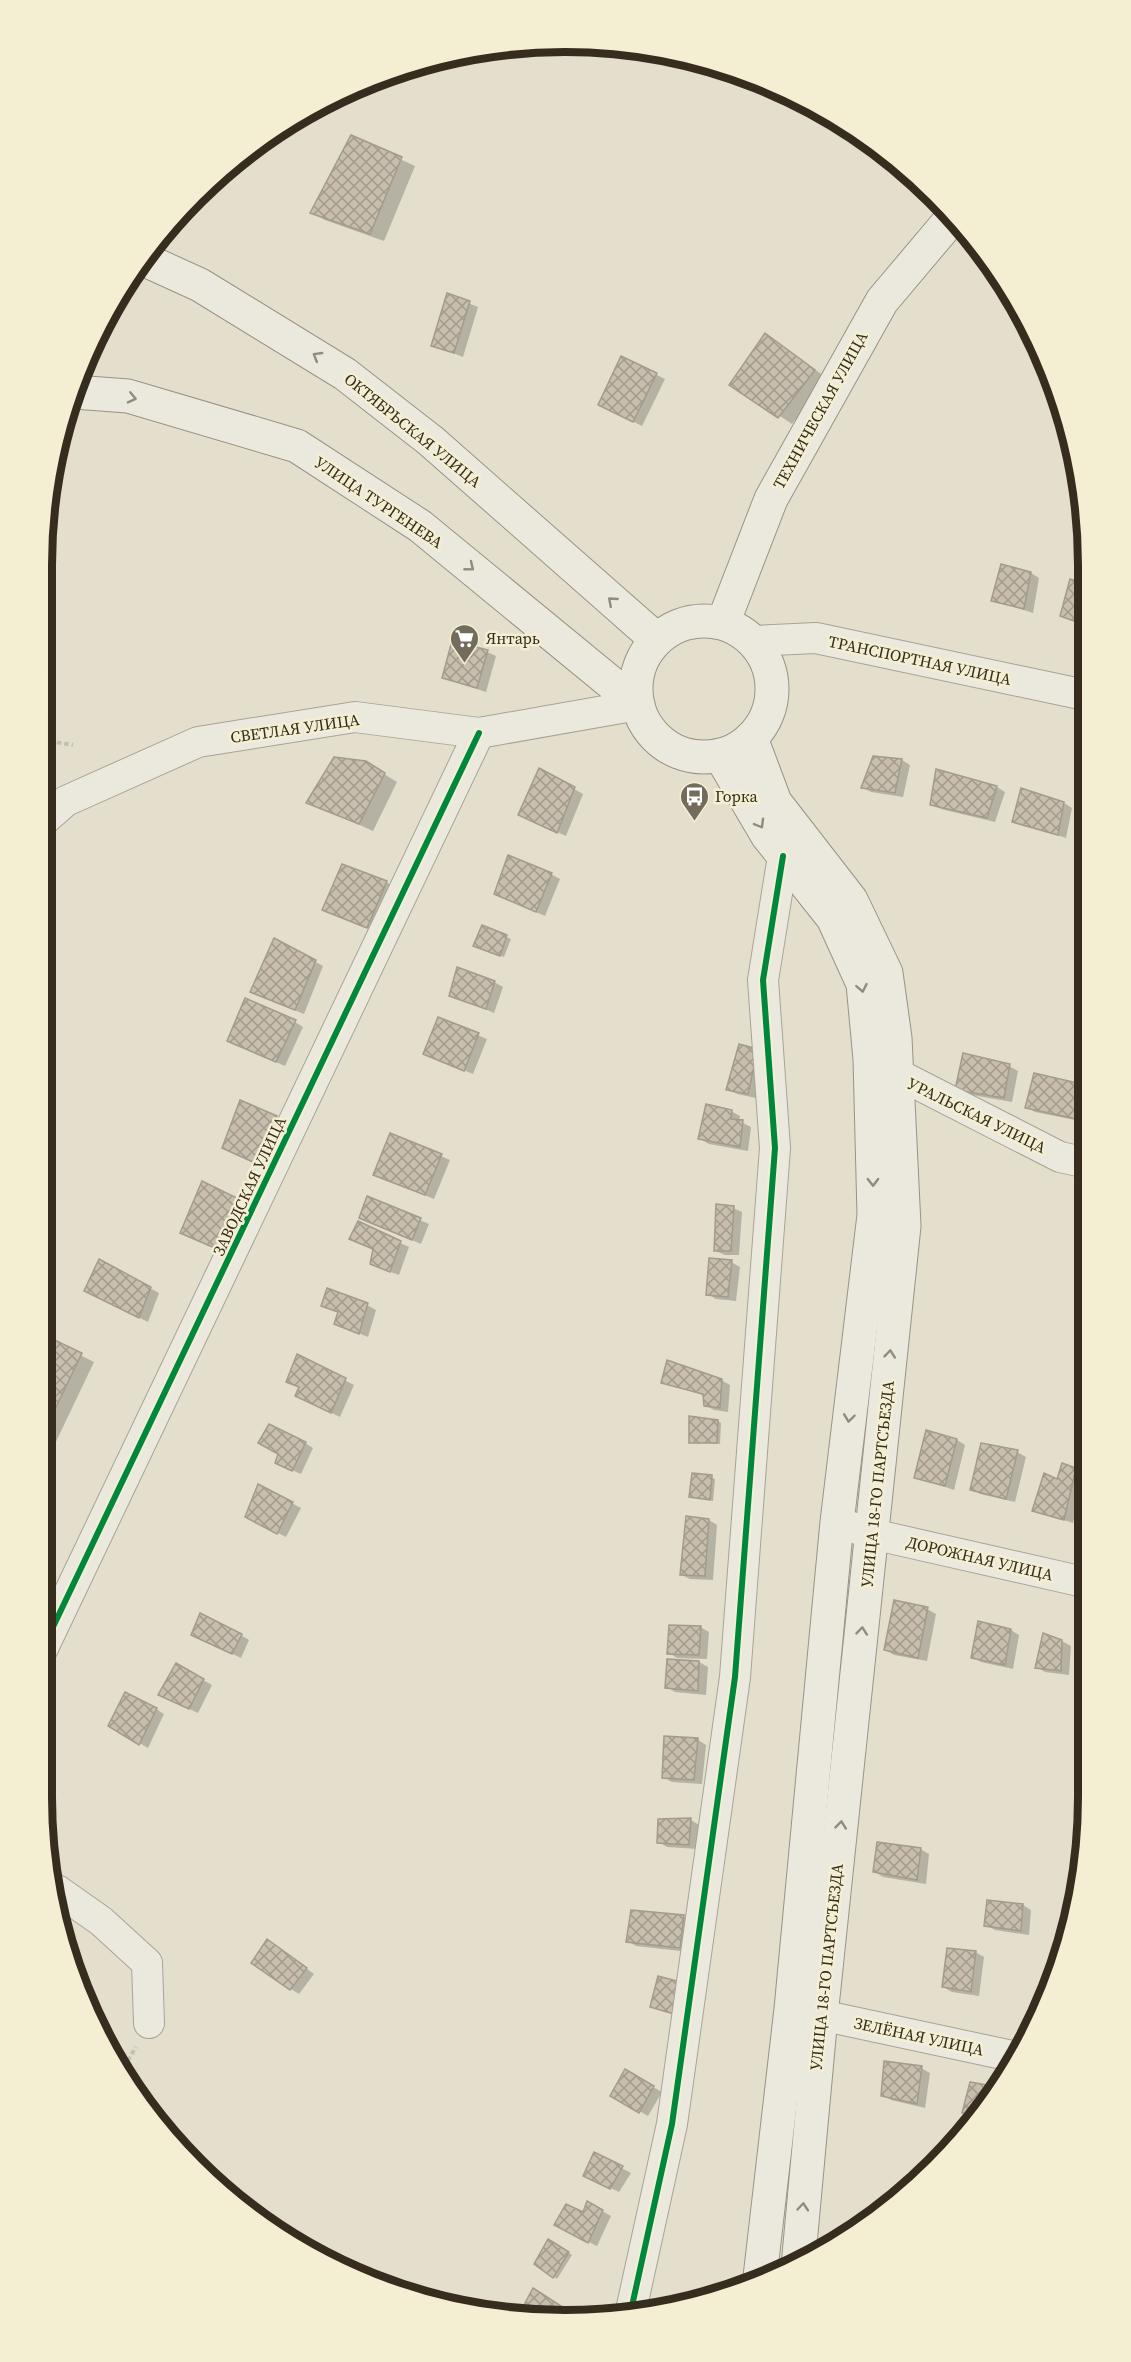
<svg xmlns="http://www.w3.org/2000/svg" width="1131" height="2362" font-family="'Source Serif 4',serif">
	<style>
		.shadow { fill: #0003 }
		.building { fill: url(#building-cross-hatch); stroke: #a39b8c; stroke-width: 1.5 }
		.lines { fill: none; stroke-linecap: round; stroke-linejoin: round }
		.minor-casing { stroke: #a8a396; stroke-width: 32 }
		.secondary-casing { stroke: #989385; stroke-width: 35 }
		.path { stroke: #c3c0b5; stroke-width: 4; stroke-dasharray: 4.5 3; stroke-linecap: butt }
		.minor { stroke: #ebe9de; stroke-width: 30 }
		.secondary { stroke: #ebe9de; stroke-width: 33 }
		.cycleway-casing { stroke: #f4efd2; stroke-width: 10 }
		.cycleway { stroke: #00873e; stroke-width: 6 }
		.oneway { stroke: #908b7e }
		.labels { text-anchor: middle; stroke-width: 5; stroke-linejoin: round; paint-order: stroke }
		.street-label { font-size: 16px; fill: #362d1e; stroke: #f4efd2 }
		.poi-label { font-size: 16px; fill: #362d1e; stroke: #f4efd2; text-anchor: start }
		.rim { fill: none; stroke: #362d1e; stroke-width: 8 }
	</style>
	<defs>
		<pattern id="building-cross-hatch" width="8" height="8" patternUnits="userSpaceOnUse" patternTransform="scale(1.5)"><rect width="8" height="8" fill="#c7bead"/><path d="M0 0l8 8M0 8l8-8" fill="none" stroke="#a29b8c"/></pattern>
	</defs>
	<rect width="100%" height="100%" fill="#e3dfcc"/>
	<g class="shadow">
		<polygon points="352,137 415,166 384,241 325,220 312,212"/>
		<polygon points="448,295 478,307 463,357 433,345"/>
		<polygon points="766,335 827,378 792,424 731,384"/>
		<polygon points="622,358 665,379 642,426 608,409"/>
		<polygon points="1031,573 1039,578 1033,613 993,600"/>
		<polygon points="487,652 496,656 486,692 443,678"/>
		<polygon points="874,757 902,760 910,765 903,797 871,792 862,787"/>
		<polygon points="365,762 397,782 373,831 309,802"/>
		<polygon points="540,770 583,794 566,836 528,819"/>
		<polygon points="997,787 1005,792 995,822 941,809 932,804"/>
		<polygon points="1064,803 1072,808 1066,838 1013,822"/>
		<polygon points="551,874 560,879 545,916 504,898"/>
		<polygon points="386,882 395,887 376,932 333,914"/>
		<polygon points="483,927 511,939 504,957 479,947"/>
		<polygon points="275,940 323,966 304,1014 260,996"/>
		<polygon points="494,982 503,987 494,1013 451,995"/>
		<polygon points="439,1019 487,1039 473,1074 425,1054"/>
		<polygon points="295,1022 303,1027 285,1066 229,1041"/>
		<polygon points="766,1055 756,1098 737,1094 728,1090"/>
		<polygon points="1009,1066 1018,1071 1012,1102 966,1094 957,1089"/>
		<polygon points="1081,1085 1087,1088 1085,1122 1035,1112 1027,1107"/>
		<polygon points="731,1111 740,1116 739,1121 751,1127 748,1151 709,1144 700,1139"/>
		<polygon points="276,1117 284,1122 264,1167 233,1152"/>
		<polygon points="441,1156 450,1160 434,1199 375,1175"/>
		<polygon points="368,1198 429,1224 421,1244 361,1218"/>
		<polygon points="238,1200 247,1205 225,1253 182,1233"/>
		<polygon points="733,1208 742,1212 739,1255 725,1255 716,1251"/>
		<polygon points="358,1223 409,1247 399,1275 380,1268 374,1250 351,1239"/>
		<polygon points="100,1261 159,1293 148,1322 94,1295"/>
		<polygon points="731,1262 740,1267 736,1301 716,1299 708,1294"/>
		<polygon points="323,1305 367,1305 376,1310 368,1337 336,1324 339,1313"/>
		<polygon points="42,1336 94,1362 42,1471"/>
		<polygon points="298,1356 354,1385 340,1417 305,1400 300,1387 296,1386"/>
		<polygon points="721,1380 730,1385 728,1412 714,1410 705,1405 705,1396 663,1382"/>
		<polygon points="718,1421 721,1423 720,1444 691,1442"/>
		<polygon points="957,1440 965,1445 954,1490 916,1477"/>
		<polygon points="305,1443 313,1448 301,1474 285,1467 280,1453"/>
		<polygon points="1017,1452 1026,1457 1015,1502 980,1494 971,1489"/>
		<polygon points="1076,1470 1084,1475 1073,1523 1034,1510 1058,1481"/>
		<polygon points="711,1477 715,1479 713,1501 691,1497"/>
		<polygon points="259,1486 301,1508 286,1537 255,1522"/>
		<polygon points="709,1520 717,1525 713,1580 690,1579 682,1575"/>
		<polygon points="927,1609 936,1614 927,1661 894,1655 886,1650"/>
		<polygon points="700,1627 709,1632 707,1659 677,1658 669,1653"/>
		<polygon points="1011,1630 1019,1635 1013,1669 981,1662 972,1657"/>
		<polygon points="241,1635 249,1640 241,1658 201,1639"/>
		<polygon points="1062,1641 1071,1646 1069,1675 1045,1672 1037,1667"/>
		<polygon points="699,1662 708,1667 706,1695 675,1692 667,1687"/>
		<polygon points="176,1665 212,1685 198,1713 168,1699"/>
		<polygon points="156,1709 164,1714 148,1748 110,1726"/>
		<polygon points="698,1740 706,1745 702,1784 672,1782 663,1777"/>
		<polygon points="660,1820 691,1820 699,1825 698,1849 667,1847 659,1842"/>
		<polygon points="920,1849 929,1854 926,1884 883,1877 875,1872"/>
		<polygon points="1023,1905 1031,1910 1029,1935 995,1930 986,1925"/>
		<polygon points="684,1917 692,1922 689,1952 636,1946 628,1941"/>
		<polygon points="275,1946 314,1974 299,1994 291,1989"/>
		<polygon points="975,1952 984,1957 979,1996 952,1992 943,1987"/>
		<polygon points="921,2068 930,2073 925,2108 891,2100 883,2095"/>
		<polygon points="625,2071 662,2092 648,2116 612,2095"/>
		<polygon points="595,2154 631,2173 619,2192 594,2180"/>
		<polygon points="588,2203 611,2216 597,2246 564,2230 583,2214"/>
		<polygon points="549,2241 572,2255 557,2279 536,2263"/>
		<polygon points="534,2290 564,2310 562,2313 537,2312 526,2304"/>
	</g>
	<g class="building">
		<polygon points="351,135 402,157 370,234 310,213"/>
		<polygon points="447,293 470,301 454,353 431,346"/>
		<polygon points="765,333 815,370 778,418 729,385"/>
		<polygon points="621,356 657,373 633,422 598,405"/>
		<polygon points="1001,564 1031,572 1024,609 991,601"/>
		<polygon points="1070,579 1085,583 1085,625 1060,616"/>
		<polygon points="452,641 488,650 477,688 442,678"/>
		<polygon points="873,756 902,759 895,793 861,788"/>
		<polygon points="334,757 366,761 385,773 359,824 306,803"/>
		<polygon points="539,768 575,787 557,833 518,815"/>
		<polygon points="936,769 997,786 987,818 930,805"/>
		<polygon points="1021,788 1064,802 1058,835 1012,822"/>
		<polygon points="508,855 552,873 536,912 494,894"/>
		<polygon points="342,864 387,881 367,928 322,910"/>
		<polygon points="482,925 507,935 500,956 473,946"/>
		<polygon points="274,938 316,960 295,1010 250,992"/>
		<polygon points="457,967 495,981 486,1009 449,996"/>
		<polygon points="245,998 296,1020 276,1062 227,1041"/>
		<polygon points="438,1017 479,1033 464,1071 423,1054"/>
		<polygon points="739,1044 758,1049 748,1094 726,1090"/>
		<polygon points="963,1053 1010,1064 1004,1098 955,1090"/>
		<polygon points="1034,1073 1082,1084 1077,1119 1025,1108"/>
		<polygon points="240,1100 277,1116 255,1163 222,1148"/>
		<polygon points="706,1104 732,1110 731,1119 743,1120 740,1147 698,1139"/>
		<polygon points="390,1133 442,1154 425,1195 373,1175"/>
		<polygon points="202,1181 239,1199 217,1249 180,1233"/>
		<polygon points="367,1196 421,1218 412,1240 359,1218"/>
		<polygon points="716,1204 734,1206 731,1251 714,1251"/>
		<polygon points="358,1221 401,1241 390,1272 370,1264 373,1249 349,1239"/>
		<polygon points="709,1258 732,1260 728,1297 706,1295"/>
		<polygon points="99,1259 151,1287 139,1318 84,1291"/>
		<polygon points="327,1288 368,1303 359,1334 334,1324 338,1312 321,1306"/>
		<polygon points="42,1334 82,1353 42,1436"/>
		<polygon points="297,1354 346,1378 331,1413 295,1396 299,1387 286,1382"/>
		<polygon points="667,1360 722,1379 720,1408 704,1406 703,1394 661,1383"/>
		<polygon points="689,1416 718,1420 717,1443 689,1443"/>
		<polygon points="269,1424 306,1442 292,1471 275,1463 278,1454 258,1443"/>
		<polygon points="926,1430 957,1439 945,1486 914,1478"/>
		<polygon points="981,1443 1018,1450 1006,1499 970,1490"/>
		<polygon points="1062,1463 1076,1468 1064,1520 1032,1511 1044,1473 1057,1479"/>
		<polygon points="692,1473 712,1475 710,1500 689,1497"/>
		<polygon points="258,1484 293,1502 277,1534 245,1517"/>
		<polygon points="686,1516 709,1519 705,1576 680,1575"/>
		<polygon points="894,1600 928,1607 918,1658 884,1650"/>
		<polygon points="200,1613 242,1634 232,1654 191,1635"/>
		<polygon points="978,1621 1011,1629 1005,1665 971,1658"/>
		<polygon points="669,1625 701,1626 699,1655 667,1654"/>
		<polygon points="1043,1633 1062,1640 1061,1671 1035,1668"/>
		<polygon points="1084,1642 1088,1643 1089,1678 1077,1676"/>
		<polygon points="667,1659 699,1661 698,1691 665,1688"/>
		<polygon points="176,1663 204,1679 189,1709 158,1695"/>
		<polygon points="125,1692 157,1708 139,1745 108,1726"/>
		<polygon points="664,1736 698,1738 694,1780 662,1778"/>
		<polygon points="691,1818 689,1845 657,1843 658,1819"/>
		<polygon points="877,1842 921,1848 917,1880 873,1872"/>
		<polygon points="987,1900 1023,1904 1021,1931 984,1926"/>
		<polygon points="631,1910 684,1915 680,1948 626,1942"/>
		<polygon points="267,1939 307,1968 290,1990 251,1963"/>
		<polygon points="947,1948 976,1951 971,1992 942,1987"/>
		<polygon points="658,1976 681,1982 674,2014 650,2007"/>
		<polygon points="884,2061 922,2066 917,2104 881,2096"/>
		<polygon points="625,2069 654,2086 639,2113 610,2096"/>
		<polygon points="970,2082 994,2086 976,2115 962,2113"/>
		<polygon points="594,2152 623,2166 610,2189 583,2176"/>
		<polygon points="587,2201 603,2210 588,2243 554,2225 566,2204 583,2212"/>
		<polygon points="548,2239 569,2252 553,2278 534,2264"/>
		<polygon points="533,2288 561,2306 557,2313 534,2312 524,2305"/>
	</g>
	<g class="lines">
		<defs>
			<g id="minor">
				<polyline points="753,641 816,638 1085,695"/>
				<polyline points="42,822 66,801 198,742 355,717 479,733 638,705"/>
				<polyline points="878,1064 1060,1157 1087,1163"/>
				<polyline points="837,1522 872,1534 1088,1583"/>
				<polyline points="42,1650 479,733"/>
				<polyline points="57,1890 101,1921 147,1963 149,2023"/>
				<polyline points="797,2010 1012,2056"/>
				<polyline points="630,2315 672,2124 735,1677 775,1148 763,980 783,856"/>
			</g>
			<g id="secondary">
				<polyline points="143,259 200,285 345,374 431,441 656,639"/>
				<polyline points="74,392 128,396 297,446 420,526 638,705"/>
				<circle cx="704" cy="689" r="68"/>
				<polyline points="723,623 771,499 882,301 952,218"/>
				<polyline points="751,738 775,802 851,900 886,973 895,1038 904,1226 821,2016 798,2266"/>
				<polyline points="720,755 767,835 833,918 863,984 870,1059 874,1215 837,1522 791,2009 760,2277"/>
			</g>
		</defs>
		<use href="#minor" class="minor-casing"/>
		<use href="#secondary" class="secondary-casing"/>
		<g class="path">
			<polyline points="42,740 73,745"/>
			<polyline points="124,2067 136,2047"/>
		</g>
		<use href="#minor" class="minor"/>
		<use href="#secondary" class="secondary"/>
		<defs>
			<g id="cycleway">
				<polyline points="42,1650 479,733"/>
				<polyline points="630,2315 672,2124 735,1677 775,1148 763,980 783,856"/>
			</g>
		</defs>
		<use href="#cycleway" class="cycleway-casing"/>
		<use href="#cycleway" class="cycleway"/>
	</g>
	<defs><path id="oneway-chevron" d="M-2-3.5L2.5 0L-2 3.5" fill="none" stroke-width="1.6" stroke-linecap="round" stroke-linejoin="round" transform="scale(1.5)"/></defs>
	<g class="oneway">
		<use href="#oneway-chevron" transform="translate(317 356) rotate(-149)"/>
		<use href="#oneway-chevron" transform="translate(132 398) rotate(13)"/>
		<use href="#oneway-chevron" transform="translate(470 567) rotate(39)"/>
		<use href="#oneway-chevron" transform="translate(612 601) rotate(-139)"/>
		<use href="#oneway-chevron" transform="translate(760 824) rotate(60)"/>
		<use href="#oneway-chevron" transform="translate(862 988) rotate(79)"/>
		<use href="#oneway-chevron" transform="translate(873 1182) rotate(89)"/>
		<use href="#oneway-chevron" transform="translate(890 1354) rotate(-84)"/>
		<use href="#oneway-chevron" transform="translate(849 1418) rotate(97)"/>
		<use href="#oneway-chevron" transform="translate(862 1631) rotate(-84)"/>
		<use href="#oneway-chevron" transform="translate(841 1825) rotate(-84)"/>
		<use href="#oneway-chevron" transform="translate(803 2207) rotate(-85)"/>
	</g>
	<defs>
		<symbol id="supermarket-pin" viewBox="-11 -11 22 30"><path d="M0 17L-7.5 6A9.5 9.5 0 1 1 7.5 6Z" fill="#736b5b" stroke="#f4efd2"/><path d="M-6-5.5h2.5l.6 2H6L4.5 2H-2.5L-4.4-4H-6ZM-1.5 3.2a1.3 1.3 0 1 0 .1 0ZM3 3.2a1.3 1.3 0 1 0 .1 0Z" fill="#fff"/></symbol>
		<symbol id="bus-pin" viewBox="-11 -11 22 30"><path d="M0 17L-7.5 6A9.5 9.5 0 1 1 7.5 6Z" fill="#736b5b" stroke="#f4efd2"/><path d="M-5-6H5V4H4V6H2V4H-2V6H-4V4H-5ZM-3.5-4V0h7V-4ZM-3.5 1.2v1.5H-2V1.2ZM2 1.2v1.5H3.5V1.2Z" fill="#fff"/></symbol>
	</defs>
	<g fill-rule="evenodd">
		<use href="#supermarket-pin" x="448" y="622" width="33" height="45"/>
		<use href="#bus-pin" x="678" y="780" width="33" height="45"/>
	</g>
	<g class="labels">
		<g class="street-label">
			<text transform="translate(820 410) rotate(-61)" y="6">ТЕХНИЧЕСКАЯ УЛИЦА</text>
			<text transform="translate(413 430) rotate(39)" y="6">ОКТЯБРЬСКАЯ УЛИЦА</text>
			<text transform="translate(379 502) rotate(34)" y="6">УЛИЦА ТУРГЕНЕВА</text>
			<text transform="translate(920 660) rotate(12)" y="6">ТРАНСПОРТНАЯ УЛИЦА</text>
			<text transform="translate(295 728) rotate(-8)" y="6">СВЕТЛАЯ УЛИЦА</text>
			<text transform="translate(977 1115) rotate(26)" y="6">УРАЛЬСКАЯ УЛИЦА</text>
			<text transform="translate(249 1186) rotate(-65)" y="6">ЗАВОДСКАЯ УЛИЦА</text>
			<text transform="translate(877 1484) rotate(-84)" y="6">УЛИЦА 18-ГО ПАРТСЪЕЗДА</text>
			<text transform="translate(980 1558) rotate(13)" y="6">ДОРОЖНАЯ УЛИЦА</text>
			<text transform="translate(826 1967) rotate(-84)" y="6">УЛИЦА 18-ГО ПАРТСЪЕЗДА</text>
			<text transform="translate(919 2036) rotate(12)" y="6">ЗЕЛЁНАЯ УЛИЦА</text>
		</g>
		<g class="poi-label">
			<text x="486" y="644">Янтарь</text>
			<text x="715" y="802">Горка</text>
		</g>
	</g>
	<path d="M0 0H1131V2362H0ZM565 52H565A513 513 0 0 1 1078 565V1797A513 513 0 0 1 565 2310H565A513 513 0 0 1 52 1797V565A513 513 0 0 1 565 52Z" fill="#f4efd2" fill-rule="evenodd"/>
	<path class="rim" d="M565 52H565A513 513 0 0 1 1078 565V1797A513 513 0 0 1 565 2310H565A513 513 0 0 1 52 1797V565A513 513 0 0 1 565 52Z"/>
</svg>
